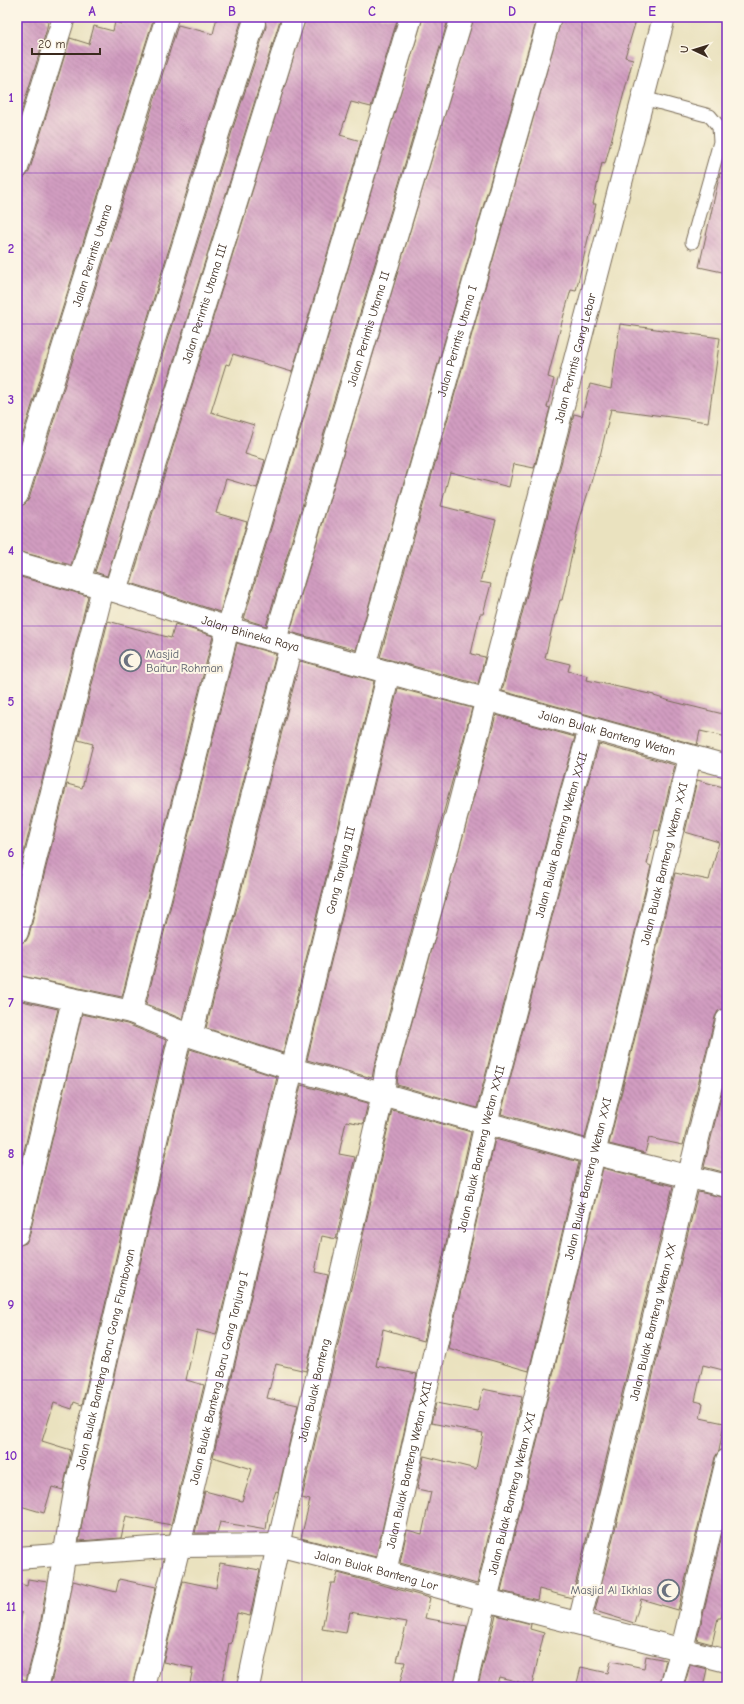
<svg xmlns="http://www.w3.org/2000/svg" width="744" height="1704" font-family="'Comic Neue',sans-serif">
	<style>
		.building { fill: url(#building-back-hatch) }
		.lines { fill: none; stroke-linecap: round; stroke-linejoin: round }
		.service-casing { stroke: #786a56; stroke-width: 15 }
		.minor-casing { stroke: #786a56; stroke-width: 24 }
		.service { stroke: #fff; stroke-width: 13 }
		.minor { stroke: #fff; stroke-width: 22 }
		.grid { fill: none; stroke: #7b2cbf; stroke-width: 1; stroke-opacity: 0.55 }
		.labels { text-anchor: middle; stroke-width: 4; stroke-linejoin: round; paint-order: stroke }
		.street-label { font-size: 12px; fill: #3b2a1e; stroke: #fcf5e5 }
		.worship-label { font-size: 12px; fill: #5b616d; stroke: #fcf5e5; text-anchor: start }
		.neatline { fill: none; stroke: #7b2cbf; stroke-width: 1.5 }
		.grid-label { font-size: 13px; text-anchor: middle; font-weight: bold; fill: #7b2cbf }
	</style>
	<defs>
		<pattern id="building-back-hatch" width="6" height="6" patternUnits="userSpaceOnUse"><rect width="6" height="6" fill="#d29dc1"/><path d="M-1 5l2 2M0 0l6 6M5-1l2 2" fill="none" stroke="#ac809c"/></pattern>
	</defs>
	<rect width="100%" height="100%" fill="#fcf5e5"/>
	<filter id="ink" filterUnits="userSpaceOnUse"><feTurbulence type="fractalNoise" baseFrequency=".025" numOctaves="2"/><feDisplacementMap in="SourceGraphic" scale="8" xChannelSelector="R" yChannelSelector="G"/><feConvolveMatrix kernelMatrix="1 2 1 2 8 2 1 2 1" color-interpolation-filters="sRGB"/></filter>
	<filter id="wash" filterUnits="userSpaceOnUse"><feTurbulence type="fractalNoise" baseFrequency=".012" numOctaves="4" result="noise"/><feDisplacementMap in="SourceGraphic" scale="16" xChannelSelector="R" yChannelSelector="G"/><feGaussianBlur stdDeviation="0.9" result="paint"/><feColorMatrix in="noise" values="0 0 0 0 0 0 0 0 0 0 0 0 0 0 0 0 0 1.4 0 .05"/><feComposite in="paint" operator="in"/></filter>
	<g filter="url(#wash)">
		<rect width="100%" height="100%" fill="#eae2bf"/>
		<g id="blocks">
			<g class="building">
				<polygon points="17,17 48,17 46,21 48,22 46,32 17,126"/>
				<polygon points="123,17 154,17 17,453 17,180 25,177 29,172 70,38 89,44 94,26 113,31 115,22 121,24"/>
				<polygon points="217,17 234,17 242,19 209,120 71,565 17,551 17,507 25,504 29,499 178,25 213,34"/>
				<polygon points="265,17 281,17 107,576 95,572 233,128 266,27"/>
				<polygon points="306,17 398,17 371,107 351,102 340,135 361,141 292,372 233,354 229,365 226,364 211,412 254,425 245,454 265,460 257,488 226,479 216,513 247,522 220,612 131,583"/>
				<polygon points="423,17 449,17 266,626 244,619"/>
				<polygon points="474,17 511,17 536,22 356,650 290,632"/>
				<polygon points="562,17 637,17 625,57 633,59 605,164 602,163 593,204 596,204 576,291 571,290 563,318 548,377 554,379 547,407 550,408 534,468 514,464 509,487 450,472 441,506 496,520 480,582 491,584 483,614 480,614 471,654 485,657 478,684 380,657"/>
				<polygon points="720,173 727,174 727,273 699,267"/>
				<polygon points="620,324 720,338 708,422 611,409 600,456 599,456 579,522 562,600 560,600 556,615 555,615 545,658 570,664 568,671 588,676 587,680 654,695 654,696 670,701 727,715 727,737 700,731 697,745 502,691 574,414 582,416 590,384 611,389"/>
				<polygon points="17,576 88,596 17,880"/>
				<polygon points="108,621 171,638 175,624 213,636 122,997 17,975 17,944 26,941 29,935 67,784 82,788 93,744 78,740"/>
				<polygon points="237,643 276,654 182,1019 146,1004"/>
				<polygon points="300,661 374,681 283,1053 206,1028"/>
				<polygon points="398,688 472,708 374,1068 372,1078 307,1060"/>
				<polygon points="496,715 575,737 556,803 477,1108 397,1085 398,1073"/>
				<polygon points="599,744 675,765 659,831 655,830 647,864 651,866 585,1138 501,1114 580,809"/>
				<polygon points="697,780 727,788 727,1008 718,1011 715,1017 683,1145 649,1138 645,1153 609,1144 675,873 709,880 719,842 685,832"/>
				<polygon points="17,1000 58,1009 17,1180"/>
				<polygon points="82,1014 127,1024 166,1040 82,1405 74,1402 72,1409 54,1403 42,1441 71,1450 63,1490 52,1487 44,1513 17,1505 17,1246 26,1243 29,1237"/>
				<polygon points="190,1049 277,1077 216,1335 197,1330 186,1380 204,1385 171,1525 126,1516 121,1538 79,1541 88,1488"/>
				<polygon points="727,1072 727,1173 704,1167"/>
				<polygon points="301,1085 368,1103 363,1124 346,1121 339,1154 355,1157 336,1239 322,1236 315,1272 328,1275 306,1371 276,1364 267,1398 298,1405 278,1492 276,1491 268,1514 266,1530 220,1522 217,1533 195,1533 205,1491 242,1501 252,1469 213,1457"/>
				<polygon points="392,1110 471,1132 424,1341 383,1329 376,1366 417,1374 376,1557 301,1538 310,1500 302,1498 353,1280 354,1280 362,1244 361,1244"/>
				<polygon points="495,1139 579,1162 529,1371 448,1348"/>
				<polygon points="603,1168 673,1186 572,1598 539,1589 537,1600 501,1591"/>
				<polygon points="698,1192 727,1198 727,1253 723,1270 727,1271 727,1371 703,1365 695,1401 703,1403 700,1418 724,1423 719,1451 715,1457 678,1610 641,1599 634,1623 595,1611"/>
				<polygon points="483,1389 522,1397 477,1584 400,1563 407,1530 422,1534 431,1492 417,1489 424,1456 476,1469 483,1433 431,1423 436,1403 477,1411"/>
				<polygon points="727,1514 727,1594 721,1618 718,1618 712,1644 697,1640"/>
				<polygon points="220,1563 260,1570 250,1616 237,1613 231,1644 229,1643 221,1687 189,1687 193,1668 163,1662 183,1581 216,1588"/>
				<polygon points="338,1573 430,1598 425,1618 467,1626 453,1687 399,1687 405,1662 397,1661 407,1622 350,1612 346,1633 322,1629 331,1583 335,1583"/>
				<polygon points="28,1579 47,1582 40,1626 26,1680 17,1677 17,1642 22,1613 17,1612 17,1583 27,1586"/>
				<polygon points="119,1579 156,1587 132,1687 50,1686 64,1632 73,1581 116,1592"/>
				<polygon points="496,1615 531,1624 530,1629 544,1633 532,1685 499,1677 496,1687 478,1685"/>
				<polygon points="646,1656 666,1660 659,1687 576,1687 581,1667 608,1673 611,1661 644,1668"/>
				<polygon points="690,1665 707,1669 703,1687 684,1687"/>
			</g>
		</g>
	</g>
	<g filter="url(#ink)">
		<use href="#blocks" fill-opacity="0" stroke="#786a56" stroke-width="1"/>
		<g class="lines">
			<defs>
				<polyline id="service" points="643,98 710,116 719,127 720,142 692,242"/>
				<g id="minor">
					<polyline points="17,168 64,17"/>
					<path id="s1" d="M17 495 167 17"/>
					<path id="s2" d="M17 563 115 591 228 628 727 766"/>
					<polyline points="79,581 221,124 254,23"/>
					<path id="s3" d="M115 591 294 17"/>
					<path id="s4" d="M275 640 462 17"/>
					<path id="s5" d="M364 666 550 17"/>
					<polyline points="17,932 103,588"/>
					<polyline points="17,987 131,1012 191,1036 292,1069 593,1153 727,1186"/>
					<polyline points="131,1012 228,628 411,17"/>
					<polyline points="191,1036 291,645"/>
					<polyline points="17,1234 73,1000"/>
					<path id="s6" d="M17 1558 179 1546 278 1545 385 1572 486 1600 727 1661"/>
					<path id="s7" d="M385 1572 486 1123 568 806 590 729"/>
					<path id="s8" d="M579 1623 727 1020"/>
					<path id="s9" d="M37 1687 52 1629 76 1486 181 1032"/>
					<path id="s10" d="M144 1687 179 1546 292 1069 389 672"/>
					<path id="s11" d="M248 1687 278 1545 383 1094 386 1071 458 810 664 17"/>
					<path id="s12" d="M465 1687 690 757"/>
					<polyline points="671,1687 682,1649 727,1460"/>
				</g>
			</defs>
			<use href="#service" class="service-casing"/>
			<use href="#minor" class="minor-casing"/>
			<use href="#service" class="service"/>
			<use href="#minor" class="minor"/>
		</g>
	</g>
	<path class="grid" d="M162 17V1687M302 17V1687M442 17V1687M582 17V1687M17 173H727M17 324H727M17 475H727M17 626H727M17 777H727M17 927H727M17 1078H727M17 1229H727M17 1380H727M17 1531H727"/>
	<defs>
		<symbol id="mosque-ring" viewBox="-11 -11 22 22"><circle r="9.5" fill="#fcf5e5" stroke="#6b7280" stroke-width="1.5"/><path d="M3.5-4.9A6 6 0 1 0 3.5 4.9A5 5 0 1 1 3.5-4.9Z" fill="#6b7280"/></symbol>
	</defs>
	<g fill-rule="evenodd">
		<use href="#mosque-ring" x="118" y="648" width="25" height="25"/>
		<use href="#mosque-ring" x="656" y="1578" width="25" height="25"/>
	</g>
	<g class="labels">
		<g class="street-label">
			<text dy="4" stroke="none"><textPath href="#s1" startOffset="251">Jalan Perintis Utama</textPath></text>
			<text dy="4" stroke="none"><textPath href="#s3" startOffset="301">Jalan Perintis Utama III</textPath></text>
			<text dy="4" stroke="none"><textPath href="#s4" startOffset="325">Jalan Perintis Utama II</textPath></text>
			<text dy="4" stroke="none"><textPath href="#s5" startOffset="338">Jalan Perintis Utama I</textPath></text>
			<text dy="4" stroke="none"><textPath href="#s11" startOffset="1369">Jalan Perintis Gang Lebar</textPath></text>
			<text dy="4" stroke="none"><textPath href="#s2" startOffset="244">Jalan Bhineka Raya</textPath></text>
			<text dy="4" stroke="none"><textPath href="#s2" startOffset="614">Jalan Bulak Banteng Wetan</textPath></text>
			<text dy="4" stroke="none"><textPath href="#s7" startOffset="758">Jalan Bulak Banteng Wetan XXII</textPath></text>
			<text dy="4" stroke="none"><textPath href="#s12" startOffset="847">Jalan Bulak Banteng Wetan XXI</textPath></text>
			<text dy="4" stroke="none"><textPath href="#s10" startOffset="840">Gang Tanjung III</textPath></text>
			<text dy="4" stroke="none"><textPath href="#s7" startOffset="434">Jalan Bulak Banteng Wetan XXII</textPath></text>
			<text dy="4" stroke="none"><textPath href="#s12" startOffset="523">Jalan Bulak Banteng Wetan XXI</textPath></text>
			<text dy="4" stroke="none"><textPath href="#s8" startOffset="310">Jalan Bulak Banteng Wetan XX</textPath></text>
			<text dy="4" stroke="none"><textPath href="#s9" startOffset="335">Jalan Bulak Banteng Baru Gang Flamboyan</textPath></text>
			<text dy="4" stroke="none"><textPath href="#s10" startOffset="318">Jalan Bulak Banteng Baru Gang Tanjung I</textPath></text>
			<text dy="4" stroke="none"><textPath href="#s11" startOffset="304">Jalan Bulak Banteng</textPath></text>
			<text dy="4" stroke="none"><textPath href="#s7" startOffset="110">Jalan Bulak Banteng Wetan XXII</textPath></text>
			<text dy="4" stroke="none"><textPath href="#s12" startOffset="199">Jalan Bulak Banteng Wetan XXI</textPath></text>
			<text dy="4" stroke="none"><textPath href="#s6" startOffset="363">Jalan Bulak Banteng Lor</textPath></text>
		</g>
		<g class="worship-label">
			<text x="146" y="658">Masjid<tspan x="146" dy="14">Baitur Rohman</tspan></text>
			<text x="652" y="1594" text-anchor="end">Masjid Al Ikhlas</text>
		</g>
	</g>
	<rect width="744" height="1704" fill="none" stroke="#fcf5e5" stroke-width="44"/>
	<g transform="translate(694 50) rotate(274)" stroke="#fcf5e5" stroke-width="3" paint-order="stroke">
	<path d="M0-3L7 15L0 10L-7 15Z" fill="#3b2a1e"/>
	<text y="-6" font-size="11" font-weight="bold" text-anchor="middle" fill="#3b2a1e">U</text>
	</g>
	<path d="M32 48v6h68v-6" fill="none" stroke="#3b2a1e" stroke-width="2"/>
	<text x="38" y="48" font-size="12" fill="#3b2a1e" stroke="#fcf5e5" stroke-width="3" paint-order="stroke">20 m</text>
	<rect x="22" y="22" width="700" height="1660" class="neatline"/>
	<g class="grid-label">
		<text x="92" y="16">A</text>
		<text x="232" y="16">B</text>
		<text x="372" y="16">C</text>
		<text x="512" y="16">D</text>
		<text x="652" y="16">E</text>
		<text x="11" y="102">1</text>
		<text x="11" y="253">2</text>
		<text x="11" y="404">3</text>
		<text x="11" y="555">4</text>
		<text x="11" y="706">5</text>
		<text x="11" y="857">6</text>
		<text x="11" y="1007">7</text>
		<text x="11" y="1158">8</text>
		<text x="11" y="1309">9</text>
		<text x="11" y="1460">10</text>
		<text x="11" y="1611">11</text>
	</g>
</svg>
